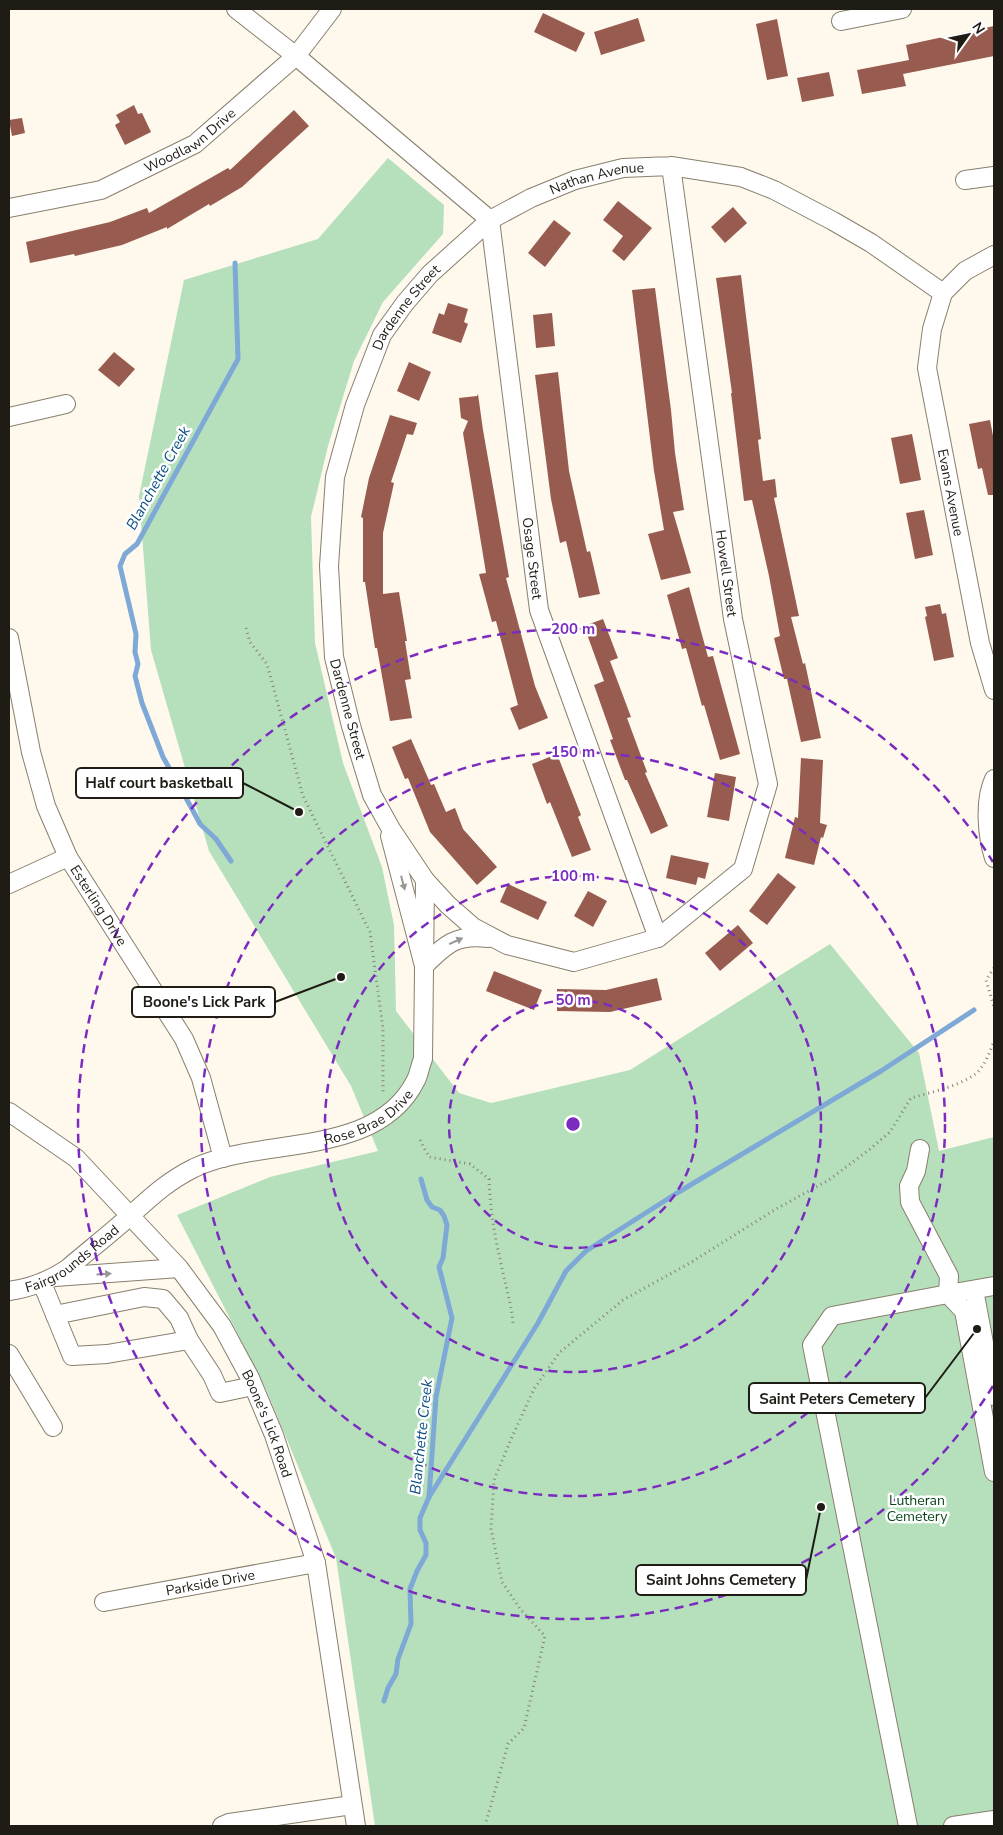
<svg xmlns="http://www.w3.org/2000/svg" width="1003" height="1835" font-family="'Nunito Sans',sans-serif">
	<style>
		.green { fill: #b6e0bc }
		.lines { fill: none; stroke-linecap: round; stroke-linejoin: round }
		.stream { stroke: #7ea9d6; stroke-width: 5 }
		.building { fill: #975c4f }
		.minor-casing { stroke: #887f6d; stroke-width: 20 }
		.path { stroke: #868179; stroke-width: 3; stroke-dasharray: 1 4; stroke-linecap: butt }
		.minor { stroke: #fff; stroke-width: 18 }
		.oneway { fill: #9a9896 }
		.ring { fill: none; stroke: #7b2cbf; stroke-width: 2.5; stroke-dasharray: 9 6 }
		.labels { text-anchor: middle; stroke-width: 5; stroke-linejoin: round; paint-order: stroke }
		.street-label { font-size: 14px; fill: #1f1b15; stroke: #fff }
		.park-label { font-size: 14px; fill: #0b461e; stroke: #fff }
		.water-label { font-size: 15px; font-style: italic; fill: #094e85; stroke: #fff }
		.centre { fill: #7b2cbf; stroke: #fff; stroke-width: 2.5 }
		.ring-label { font-size: 15px; text-anchor: middle; font-weight: bold; fill: #7b2cbf; stroke: #fff; stroke-width: 5; stroke-linejoin: round; paint-order: stroke }
		.leader { fill: none; stroke: #1f1b15; stroke-width: 2 }
		.callout-dot { fill: #1f1b15; stroke: #fff; stroke-width: 2 }
		.callout { fill: #fff; stroke: #1f1b15; stroke-width: 2 }
		.callout-label { font-size: 15px; text-anchor: middle; font-weight: bold; fill: #1f1b15 }
	</style>
	<rect width="100%" height="100%" fill="#fef8ed"/>
	<polygon class="green" points="388,158 444,205 443,234 383,302 354,361 328,446 311,517 315,643 343,763 382,867 394,925 396,1011 459,1093 491,1103 630,1070 830,944 919,1053 939,1151 994,1137 994,1826 375,1826 336,1558 266,1389 177,1215 270,1177 378,1151 351,1086 209,851 151,650 139,496 184,280 318,239"/>
	<g class="lines">
		<g class="stream">
			<polyline points="231,861 216,839 200,824 191,807 163,757 142,703 135,676 138,664 135,652 136,634 120,566 125,554 137,544 238,359 235,263"/>
			<polyline points="429,1497 538,1323 566,1271 586,1251 677,1193 881,1071 974,1010"/>
			<polyline points="384,1701 388,1688 396,1674 398,1659 411,1624 410,1589 417,1571 426,1555 426,1543 420,1530 420,1518 429,1497 436,1397 452,1318 439,1267 443,1258 447,1225 444,1216 440,1210 432,1207 427,1200 421,1179"/>
		</g>
	</g>
	<g class="building">
		<polygon points="543,13 585,33 576,52 534,32"/>
		<polygon points="638,18 645,41 601,55 594,32"/>
		<polygon points="777,19 788,76 767,80 756,24"/>
		<polygon points="994,26 994,56 903,74 906,86 862,94 857,70 909,60 906,45"/>
		<polygon points="829,72 834,96 802,102 797,78"/>
		<polygon points="134,105 138,114 142,113 151,132 125,145 115,125 120,122 116,115"/>
		<polygon points="294,110 309,126 242,187 210,206 209,204 167,229 167,227 122,245 75,256 74,254 30,263 26,242 110,222 147,208 149,213 228,168 230,170"/>
		<polygon points="22,118 25,133 12,136 9,120"/>
		<polygon points="618,201 652,228 624,261 612,251 623,236 603,220"/>
		<polygon points="733,207 747,223 725,243 711,227"/>
		<polygon points="554,220 571,233 545,267 528,253"/>
		<polygon points="741,275 761,439 758,440 763,481 775,479 777,497 774,498 799,616 791,617 803,664 805,663 821,738 801,742 787,679 784,679 774,638 780,636 769,576 752,500 744,501 731,393 732,393 716,278"/>
		<polygon points="655,288 671,410 675,453 684,510 673,512 691,573 661,580 648,534 664,530 654,471 632,290"/>
		<polygon points="448,303 468,309 464,322 468,324 461,343 432,333 439,313 444,315"/>
		<polygon points="552,313 555,346 536,348 533,315"/>
		<polygon points="114,352 135,369 119,387 98,370"/>
		<polygon points="409,362 431,372 419,401 397,391"/>
		<polygon points="558,372 569,471 587,552 590,551 600,594 579,598 566,541 560,543 551,499 535,375"/>
		<polygon points="478,394 483,430 509,577 506,578 535,686 548,718 519,730 510,708 518,705 496,621 492,622 479,574 486,573 463,433 468,421 461,418 459,398 477,396"/>
		<polygon points="390,415 417,423 413,435 407,434 391,482 394,483 383,533 383,594 399,592 407,641 405,641 411,679 405,680 412,718 390,721 377,648 375,648 365,582 363,582 363,518 361,517 369,478"/>
		<polygon points="990,420 994,441 994,495 988,495 982,468 978,469 969,424"/>
		<polygon points="912,434 921,480 900,484 891,438"/>
		<polygon points="924,510 933,555 915,559 906,513"/>
		<polygon points="689,587 708,657 713,656 740,754 720,760 704,705 702,706 686,648 682,649 667,595"/>
		<polygon points="940,604 942,614 946,613 954,657 934,661 925,617 927,616 925,607"/>
		<polygon points="603,619 618,658 610,661 631,717 627,718 647,772 645,773 668,826 651,834 627,780 625,780 610,740 613,739 594,685 604,681 584,626"/>
		<polygon points="411,739 431,785 434,784 446,812 455,808 463,829 497,867 477,885 430,832 408,778 405,779 392,747"/>
		<polygon points="557,754 581,815 578,817 591,850 572,857 550,802 547,804 532,764"/>
		<polygon points="801,758 823,760 820,823 827,825 823,838 821,837 814,865 785,858 795,817 798,818"/>
		<polygon points="715,773 736,777 729,821 707,817"/>
		<polygon points="671,855 709,863 705,879 698,877 696,885 666,878"/>
		<polygon points="778,873 796,887 767,925 749,911"/>
		<polygon points="508,884 547,902 538,920 500,902"/>
		<polygon points="588,891 607,901 593,927 574,916"/>
		<polygon points="738,925 753,943 720,971 705,953"/>
		<polygon points="494,971 542,990 534,1010 486,991"/>
		<polygon points="657,978 662,1000 610,1012 557,1011 557,989 606,990"/>
	</g>
	<g class="lines">
		<defs>
			<g id="minor">
				<polyline points="236,9 296,56 490,220"/>
				<polyline points="841,21 902,9"/>
				<path id="s1" d="M671 166 733 619 768 784 743 869 658 938 574 962 507 945 473 927 448 905 425 880 391 829 372 795 351 726 334 657 329 566 335 477 355 405 382 335 405 303 430 274 490 220 531 198 575 180 623 168 671 166 741 177 774 190 833 221 871 243 943 293"/>
				<polyline points="965,180 994,176"/>
				<path id="s2" d="M9 208 101 190 195 144 296 56 332 9"/>
				<path id="s3" d="M490 220 539 610 658 938"/>
				<path id="s4" d="M994 255 965 271 943 293 932 329 927 368 980 643 994 690"/>
				<polyline points="9,417 66,404"/>
				<path id="s5" d="M9 638 31 752 46 806 68 857 184 1039 201 1078 223 1158"/>
				<path d="M994 779C984 800 987 836 994 858"/>
				<path d="M390 836 424 966C446 944 456 934 488 938"/>
				<polyline points="9,884 68,857"/>
				<path id="s6" d="M9 1112 76 1158 179 1268 222 1326 250 1378 274 1435 316 1563 356 1826"/>
				<polyline points="920,1149 916,1171 909,1186 910,1202 949,1276 948,1294 994,1286"/>
				<polyline points="55,1277 179,1268"/>
				<polyline points="42,1283 72,1356 107,1354 189,1340 212,1375 220,1393 253,1386"/>
				<polyline points="974,1290 994,1396"/>
				<path id="s7" d="M9 1291C30 1288 49 1281 67 1269 88 1251 110 1234 131 1215 152 1196 168 1181 194 1168 262 1136 377 1159 416 1080 419 1074 420 1066 423 1059L425 880"/>
				<polyline points="55,1315 144,1297 163,1299 179,1318 189,1340"/>
				<polyline points="9,1354 53,1427"/>
				<path id="s8" d="M104 1602 316 1563"/>
				<polyline points="222,1826 229,1823 352,1805"/>
				<polyline points="908,1826 812,1345 832,1316 948,1294 964,1311 994,1472"/>
				<polyline points="953,1826 994,1820"/>
			</g>
		</defs>
		<use href="#minor" class="minor-casing"/>
		<g class="path">
			<polyline points="246,628 250,642 267,664 303,796 370,932 383,1029 383,1092"/>
			<polyline points="994,968 986,980 994,1007"/>
			<path d="M420 1140 429 1157 470 1164 489 1179C490 1206 494 1233 500 1259 504 1281 511 1301 513 1323"/>
			<path d="M485 1826 508 1744 524 1728 545 1636 521 1610 502 1582 491 1529 494 1480 512 1437 534 1389 559 1353 623 1300 690 1263 776 1209 829 1180 870 1149 890 1132 911 1098C932 1092 956 1087 974 1075 984 1068 990 1052 994 1041"/>
		</g>
		<use href="#minor" class="minor"/>
	</g>
	<defs><path id="oneway-solid" d="M-6-.8H1V-3.2L6.5 0L1 3.2V.8H-6Z" transform="scale(1.25)"/></defs>
	<g class="oneway">
		<use href="#oneway-solid" transform="translate(403 883) rotate(75)"/>
		<use href="#oneway-solid" transform="translate(456 941) rotate(-24)"/>
		<use href="#oneway-solid" transform="translate(104 1274) rotate(-4)"/>
	</g>
	<g class="ring">
		<circle cx="573" cy="1124" r="124"/>
		<circle cx="573" cy="1124" r="248"/>
		<circle cx="573" cy="1124" r="372"/>
		<path d="M993 1386A495 495 0 1 1 993 862"/>
	</g>
	<g class="labels">
		<g class="street-label">
			<text dy="5" stroke="none"><textPath href="#s2" startOffset="196">Woodlawn Drive</textPath></text>
			<text dy="5" stroke="none"><textPath href="#s1" startOffset="1934">Nathan Avenue</textPath></text>
			<text dy="5" stroke="none"><textPath href="#s1" startOffset="1696">Dardenne Street</textPath></text>
			<text dy="5" stroke="none"><textPath href="#s4" startOffset="268">Evans Avenue</textPath></text>
			<text dy="5" stroke="none"><textPath href="#s3" startOffset="341">Osage Street</textPath></text>
			<text dy="5" stroke="none"><textPath href="#s1" startOffset="411">Howell Street</textPath></text>
			<text transform="translate(348 709) rotate(75)" y="5">Dardenne Street</text>
			<text dy="5" stroke="none"><textPath href="#s5" startOffset="285">Esterling Drive</textPath></text>
			<text dy="5" stroke="none"><textPath href="#s7" startOffset="409">Rose Brae Drive</textPath></text>
			<text dy="5" stroke="none"><textPath href="#s7" startOffset="72">Fairgrounds Road</textPath></text>
			<text dy="5" stroke="none"><textPath href="#s6" startOffset="412">Boone's Lick Road</textPath></text>
			<text dy="5" stroke="none"><textPath href="#s8" startOffset="108">Parkside Drive</textPath></text>
		</g>
		<g class="park-label">
			<text x="917" y="1505">Lutheran<tspan x="917" dy="16">Cemetery</tspan></text>
		</g>
		<g class="water-label">
			<text transform="translate(158 478) rotate(-61)" y="5">Blanchette Creek</text>
			<text transform="translate(421 1437) rotate(-84)" y="5">Blanchette Creek</text>
		</g>
	</g>
	<circle cx="573" cy="1124" r="8" class="centre"/>
	<g class="ring-label">
		<text x="573" y="634">200 m</text>
		<text x="573" y="757">150 m</text>
		<text x="573" y="881">100 m</text>
		<text x="573" y="1005">50 m</text>
	</g>
	<path class="leader" d="M299 812L243 783M341 977L275 1002M977 1329L925 1398M821 1507L806 1580"/>
	<g class="callout-dot">
		<circle cx="299" cy="812" r="5"/>
		<circle cx="341" cy="977" r="5"/>
		<circle cx="977" cy="1329" r="5"/>
		<circle cx="821" cy="1507" r="5"/>
	</g>
	<g class="callout">
		<rect x="76" y="768" width="167" height="30" rx="5"/>
		<rect x="132" y="987" width="143" height="30" rx="5"/>
		<rect x="749" y="1383" width="176" height="30" rx="5"/>
		<rect x="636" y="1565" width="170" height="30" rx="5"/>
	</g>
	<g class="callout-label">
		<text x="159" y="788">Half court basketball</text>
		<text x="204" y="1007">Boone's Lick Park</text>
		<text x="837" y="1404">Saint Peters Cemetery</text>
		<text x="721" y="1585">Saint Johns Cemetery</text>
	</g>
	<rect width="1003" height="1835" fill="none" stroke="#1f1b15" stroke-width="20"/>
	<g transform="translate(968 35) rotate(57)" stroke="#ffffff" stroke-width="4" paint-order="stroke">
	<path d="M0-4L9 19L0 12L-9 19Z" fill="#1f1b15"/>
	<text y="-8" font-size="14" font-weight="bold" text-anchor="middle" fill="#1f1b15">N</text>
	</g>
</svg>
